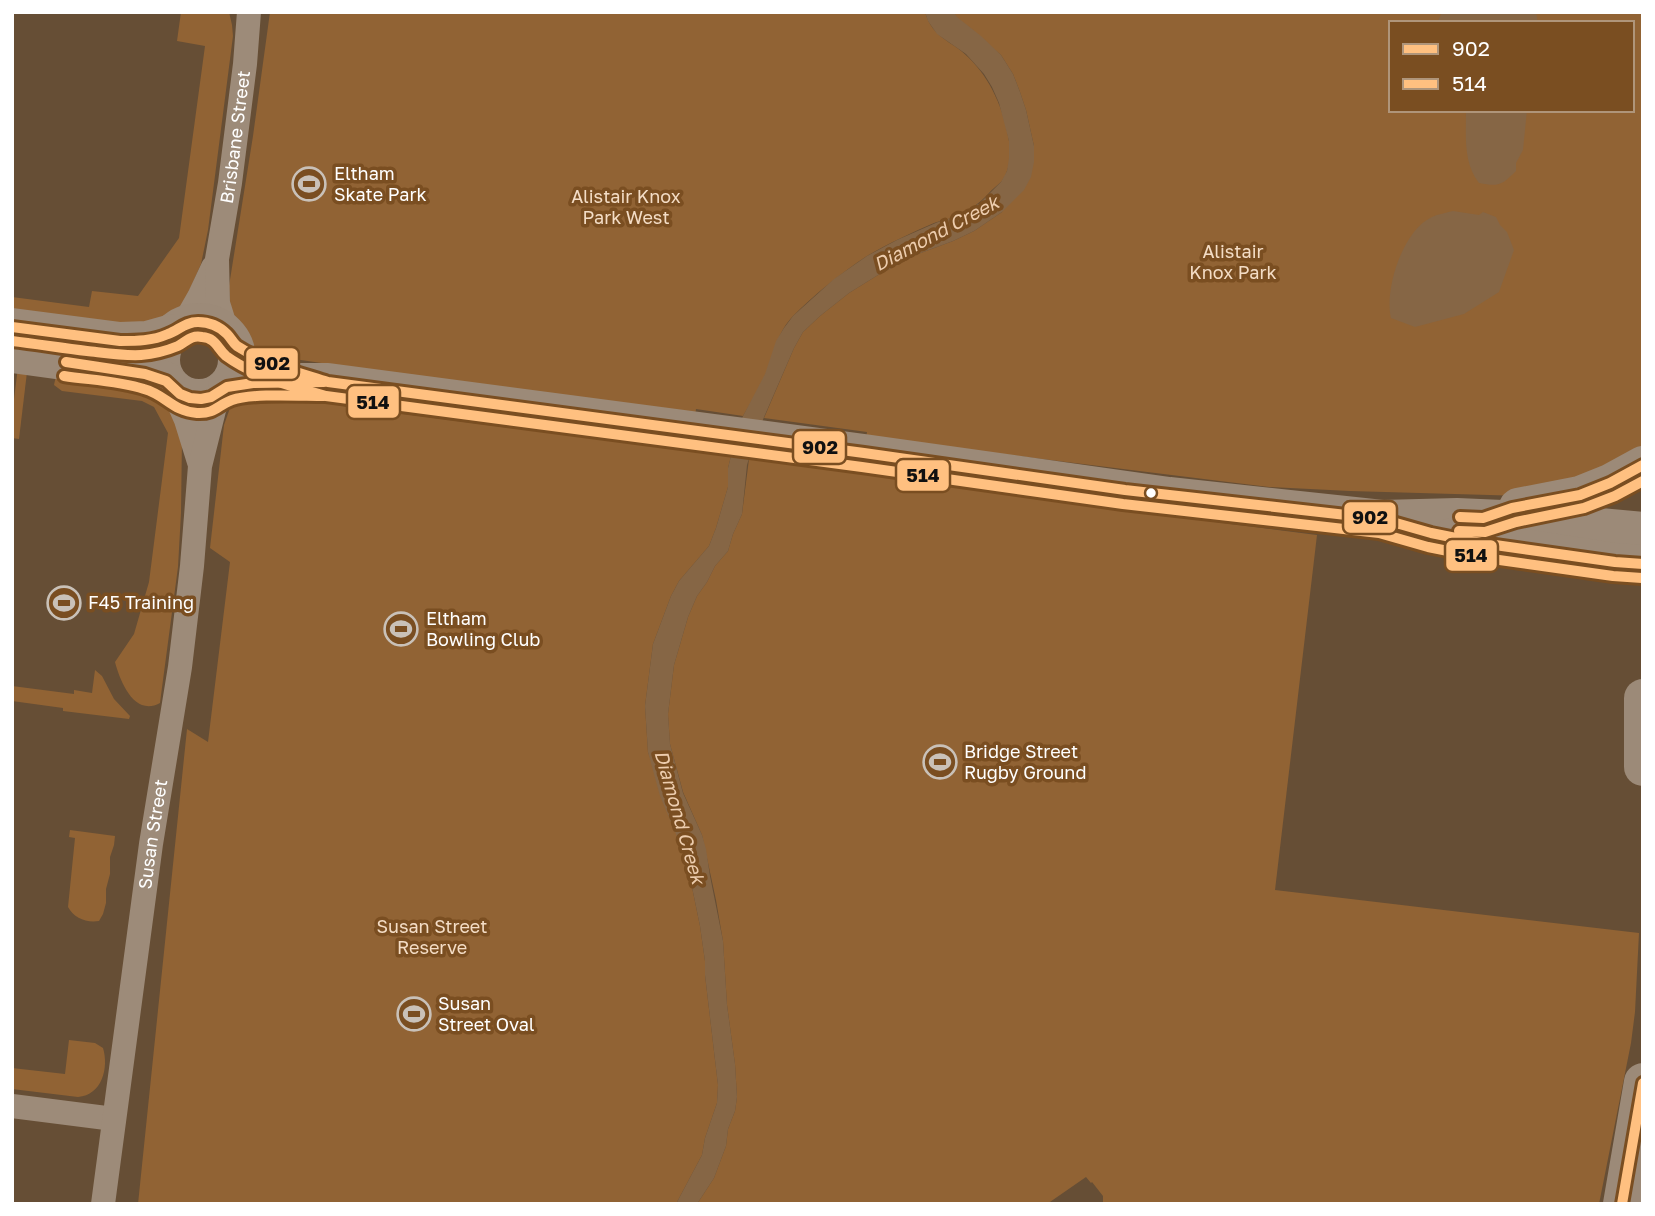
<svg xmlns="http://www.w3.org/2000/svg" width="1655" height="1216" font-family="'Golos Text',sans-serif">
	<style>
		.green { fill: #916334; fill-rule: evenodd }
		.water { fill: #866645 }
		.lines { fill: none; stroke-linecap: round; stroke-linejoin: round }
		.minor { stroke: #9d8b79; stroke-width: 24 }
		.primary { stroke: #9c8a78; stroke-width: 38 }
		.bus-1-casing { stroke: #7a4e21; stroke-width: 16 }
		.bus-2-casing { stroke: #7a4e21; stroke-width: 16 }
		.bus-1 { stroke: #ffc080; stroke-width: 10 }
		.bus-2 { stroke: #ffc080; stroke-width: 10 }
		.bus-dot { fill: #fff; stroke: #7a4e21; stroke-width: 2.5 }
		.labels { text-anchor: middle; stroke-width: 7; stroke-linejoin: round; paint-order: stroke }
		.street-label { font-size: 18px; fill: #fff; stroke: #7a4e21 }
		.poi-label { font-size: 18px; fill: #fff; stroke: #7a4e21; text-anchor: start }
		.park-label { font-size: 18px; fill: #f4ddc6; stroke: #7a4e21 }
		.water-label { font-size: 19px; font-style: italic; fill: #edcdae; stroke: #7a4e21 }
		.line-badge { stroke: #7a4e21; stroke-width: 2.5 }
		.pale-badge-label { font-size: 19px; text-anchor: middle; font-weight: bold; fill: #111 }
	</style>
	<rect width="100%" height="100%" fill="#664e35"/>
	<g class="green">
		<polygon points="181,12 229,12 232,25 233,36 208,230 201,264 180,312 164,325 12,320 12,297 89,307 92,291 138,296 179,238 205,46 177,41"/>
		<path d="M270 12H925C933 39 951 40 968 57 991 79 1004 110 1009 141 1011 155 1010 171 1001 182 997 186 992 189 989 193 980 203 971 209 959 215 951 219 942 220 934 223 911 233 889 243 867 256 841 273 815 294 793 316 777 333 774 353 766 373 760 388 751 402 743 416L696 409 695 417 280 357 257 349 239 333 231 315 229 286 253 136Z"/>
		<path d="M954 12H1643V453L1524 496 1350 491 1269 487 1228 482 905 442 866 439 867 432 764 418 794 348 803 332 820 316 849 293 878 275 918 254 953 241 974 231 1002 212 1034 146 1026 110 1020 92 1013 74 1001 55 956 17ZM1391 23H1632V110H1391Z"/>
		<polygon points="18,367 27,372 19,439 12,438 12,415"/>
		<path d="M57 371 165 398 182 438 181 513 178 567 161 695 160 703C134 717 120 681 115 662L134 634 149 582 168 433 154 407 142 401 62 391 54 385Z"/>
		<polygon points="243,397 318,401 343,406 510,428 691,444 691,451 731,456 728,468 728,487 716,528 709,546 679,581 671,596 653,644 645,706 648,752 686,858 700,926 705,961 705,975 718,1085 717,1103 705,1138 702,1155 676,1204 138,1204 187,729 208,742 230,562 210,548 224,425 230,408"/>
		<polygon points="749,459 861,473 863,465 982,490 1035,499 1317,535 1275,890 1639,933 1635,1012 1631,1043 1599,1204 1103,1204 1103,1196 1092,1182 1091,1183 1086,1177 1047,1204 697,1204 714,1178 726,1146 728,1129 735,1111 737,1097 735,1064 727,1005 723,941 716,900 702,835 683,792 670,744 668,714 674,665 688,617 697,596 707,582 715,566 728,551 733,534 742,514"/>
		<polygon points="95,670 102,676 114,699 130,716 129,719 63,711 63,708 12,701 12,686 74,694 74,690 92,693"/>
		<path d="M70 830 115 836 114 845 110 857V874L106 889V903L103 914 99 921C86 923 74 918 68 907L75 838 69 837Z"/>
		<path d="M69 1040 95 1043 103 1048C109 1068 102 1095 78 1097L12 1089V1068L65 1074Z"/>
	</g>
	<g class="water">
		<polygon points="925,12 954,12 957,17 981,36 1001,55 1013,74 1020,92 1026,110 1034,146 1034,162 1031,177 1024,190 1002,212 974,231 953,241 918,254 878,275 849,293 820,316 803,332 794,348 755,438 747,465 742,514 733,534 728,551 715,566 707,582 697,596 688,617 674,665 668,714 670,744 683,793 702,835 706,849 710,876 723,941 727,1005 735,1064 737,1097 735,1111 728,1129 726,1146 714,1178 697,1204 676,1204 702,1155 705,1138 717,1103 718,1085 705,975 705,961 700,926 686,858 660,796 648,752 645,706 653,644 671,596 679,581 709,546 716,528 728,487 728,468 736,436 743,416 765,374 776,341 784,328 793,316 834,279 867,256 897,240 938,222 957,216 980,203 1001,182 1007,171 1009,158 1009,141 999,103 992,87 984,74 966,54 937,34 928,21"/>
		<polygon points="1442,12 1536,12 1538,23 1437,23"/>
		<path d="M1466 110H1527L1523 150 1516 163V171C1502 185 1499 187 1479 183 1463 162 1466 136 1466 110Z"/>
		<path d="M1453 211 1479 215 1483 212 1496 217 1500 225 1507 232 1514 250 1499 292 1464 314 1415 327 1391 318C1384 289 1403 230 1432 217 1438 214 1446 213 1453 211Z"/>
	</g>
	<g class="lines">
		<g class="minor">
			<polyline points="183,325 199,297 213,267"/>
			<path id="s1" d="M228 335 218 303 217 259 230 183 245 64 249 12"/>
			<polyline points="172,388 186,420 199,462"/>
			<polyline points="12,1106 114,1119"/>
			<path id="s2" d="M103 1204 151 844 180 667 192 566 200 466 214 410 221 392"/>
		</g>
		<g class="primary">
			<circle cx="199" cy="360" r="38"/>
			<polyline points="12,327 120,341 147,340 172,333"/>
			<polyline points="12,354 129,370 145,374 166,381"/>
			<polyline points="227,387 277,382 328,382 864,453 1169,496 1382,519 1457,517 1526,520 1643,531"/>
			<polyline points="1518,507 1580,495 1610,483 1643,465"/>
			<polyline points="1452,537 1615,562 1643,564"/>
			<polyline points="1643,698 1643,767"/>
			<polyline points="1622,1204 1643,1082"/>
		</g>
		<defs>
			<g id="bus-1">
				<path d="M12 327 120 341C137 341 152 341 168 334 179 330 185 322 198 322 209 322 219 326 227 334 231 338 233 343 237 346 265 364 297 372 328 382L864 453 1125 490 1382 519 1431 533 1481 543 1615 562 1643 564"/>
				<polyline points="66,362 145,374 166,381 180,394 190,398 201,399 211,397 227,387 253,383 324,382"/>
				<polyline points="1460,517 1483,518 1512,508 1580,495 1610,483 1643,465"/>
				<polyline points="1622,1204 1643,1083"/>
			</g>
			<g id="bus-2">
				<path d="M12 341C37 344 62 348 87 351 105 353 123 356 141 355 154 354 166 351 178 346 187 341 191 335 202 337 216 338 217 348 226 356 255 377 293 387 326 396L862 467 1123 504 1379 533 1428 547 1478 557 1613 576 1642 578"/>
				<path d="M64 376C90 380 119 381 144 389 166 395 172 411 197 413 215 414 218 405 232 400 252 393 301 396 324 396"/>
				<polyline points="1459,531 1485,532 1516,522 1584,508 1615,496 1643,481"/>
			</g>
		</defs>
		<use href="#bus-1" class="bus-1-casing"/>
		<use href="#bus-2" class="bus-2-casing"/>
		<use href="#bus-1" class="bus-1"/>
		<use href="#bus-2" class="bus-2"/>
	</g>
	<defs>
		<symbol id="stadium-ring" viewBox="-11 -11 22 22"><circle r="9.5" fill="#7a4e21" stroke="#c9c1b8" stroke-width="1.5"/><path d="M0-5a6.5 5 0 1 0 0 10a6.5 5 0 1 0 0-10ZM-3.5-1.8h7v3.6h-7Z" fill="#c9c1b8"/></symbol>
	</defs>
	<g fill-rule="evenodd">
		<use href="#stadium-ring" x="290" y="165" width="38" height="38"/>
		<use href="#stadium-ring" x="45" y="584" width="38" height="38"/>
		<use href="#stadium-ring" x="382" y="610" width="38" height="38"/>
		<use href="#stadium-ring" x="921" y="743" width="38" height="38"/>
		<use href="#stadium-ring" x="395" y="995" width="38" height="38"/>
	</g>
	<circle class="bus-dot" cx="1151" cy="493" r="6"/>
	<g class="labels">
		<g class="street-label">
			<text dy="6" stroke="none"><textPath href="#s1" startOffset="201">Brisbane Street</textPath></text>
			<text dy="6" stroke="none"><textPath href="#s2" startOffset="373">Susan Street</textPath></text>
		</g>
		<g class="poi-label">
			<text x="334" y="180">Eltham<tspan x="334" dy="21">Skate Park</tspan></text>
			<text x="88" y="609">F45 Training</text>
			<text x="426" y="625">Eltham<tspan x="426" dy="21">Bowling Club</tspan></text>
			<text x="964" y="758">Bridge Street<tspan x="964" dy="21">Rugby Ground</tspan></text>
			<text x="438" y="1010">Susan<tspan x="438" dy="21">Street Oval</tspan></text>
		</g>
		<g class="park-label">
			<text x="626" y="203">Alistair Knox<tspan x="626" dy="21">Park West</tspan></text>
			<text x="1233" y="258">Alistair<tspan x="1233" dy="21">Knox Park</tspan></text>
			<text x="432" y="933">Susan Street<tspan x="432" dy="21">Reserve</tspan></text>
		</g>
		<g class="water-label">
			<text transform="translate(936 233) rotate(-28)" y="7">Diamond Creek</text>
			<text transform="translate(680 817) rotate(74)" y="7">Diamond Creek</text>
		</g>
	</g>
	<g class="line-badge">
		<rect x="245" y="347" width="54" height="33" rx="7" fill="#ffc080"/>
		<rect x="347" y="385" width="53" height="34" rx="7" fill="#ffc080"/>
		<rect x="793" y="430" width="53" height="34" rx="7" fill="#ffc080"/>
		<rect x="896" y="459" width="54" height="33" rx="7" fill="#ffc080"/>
		<rect x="1343" y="501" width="54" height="33" rx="7" fill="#ffc080"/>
		<rect x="1445" y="539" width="53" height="33" rx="7" fill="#ffc080"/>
	</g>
	<g class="pale-badge-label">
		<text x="272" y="370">902</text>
		<text x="373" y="409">514</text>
		<text x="820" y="454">902</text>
		<text x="923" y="482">514</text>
		<text x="1370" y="524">902</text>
		<text x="1471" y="562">514</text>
	</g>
	<rect width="1655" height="1216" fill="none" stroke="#ffffff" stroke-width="28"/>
	<rect x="1389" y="21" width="245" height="91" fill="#7a4e21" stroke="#af957a" stroke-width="2"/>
	<rect x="1403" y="44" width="35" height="10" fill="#ffc080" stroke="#af957a" stroke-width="2"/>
	<text x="1452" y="56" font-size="21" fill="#ffffff">902</text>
	<rect x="1403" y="79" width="35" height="10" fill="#ffc080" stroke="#af957a" stroke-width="2"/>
	<text x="1452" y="91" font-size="21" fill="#ffffff">514</text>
</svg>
